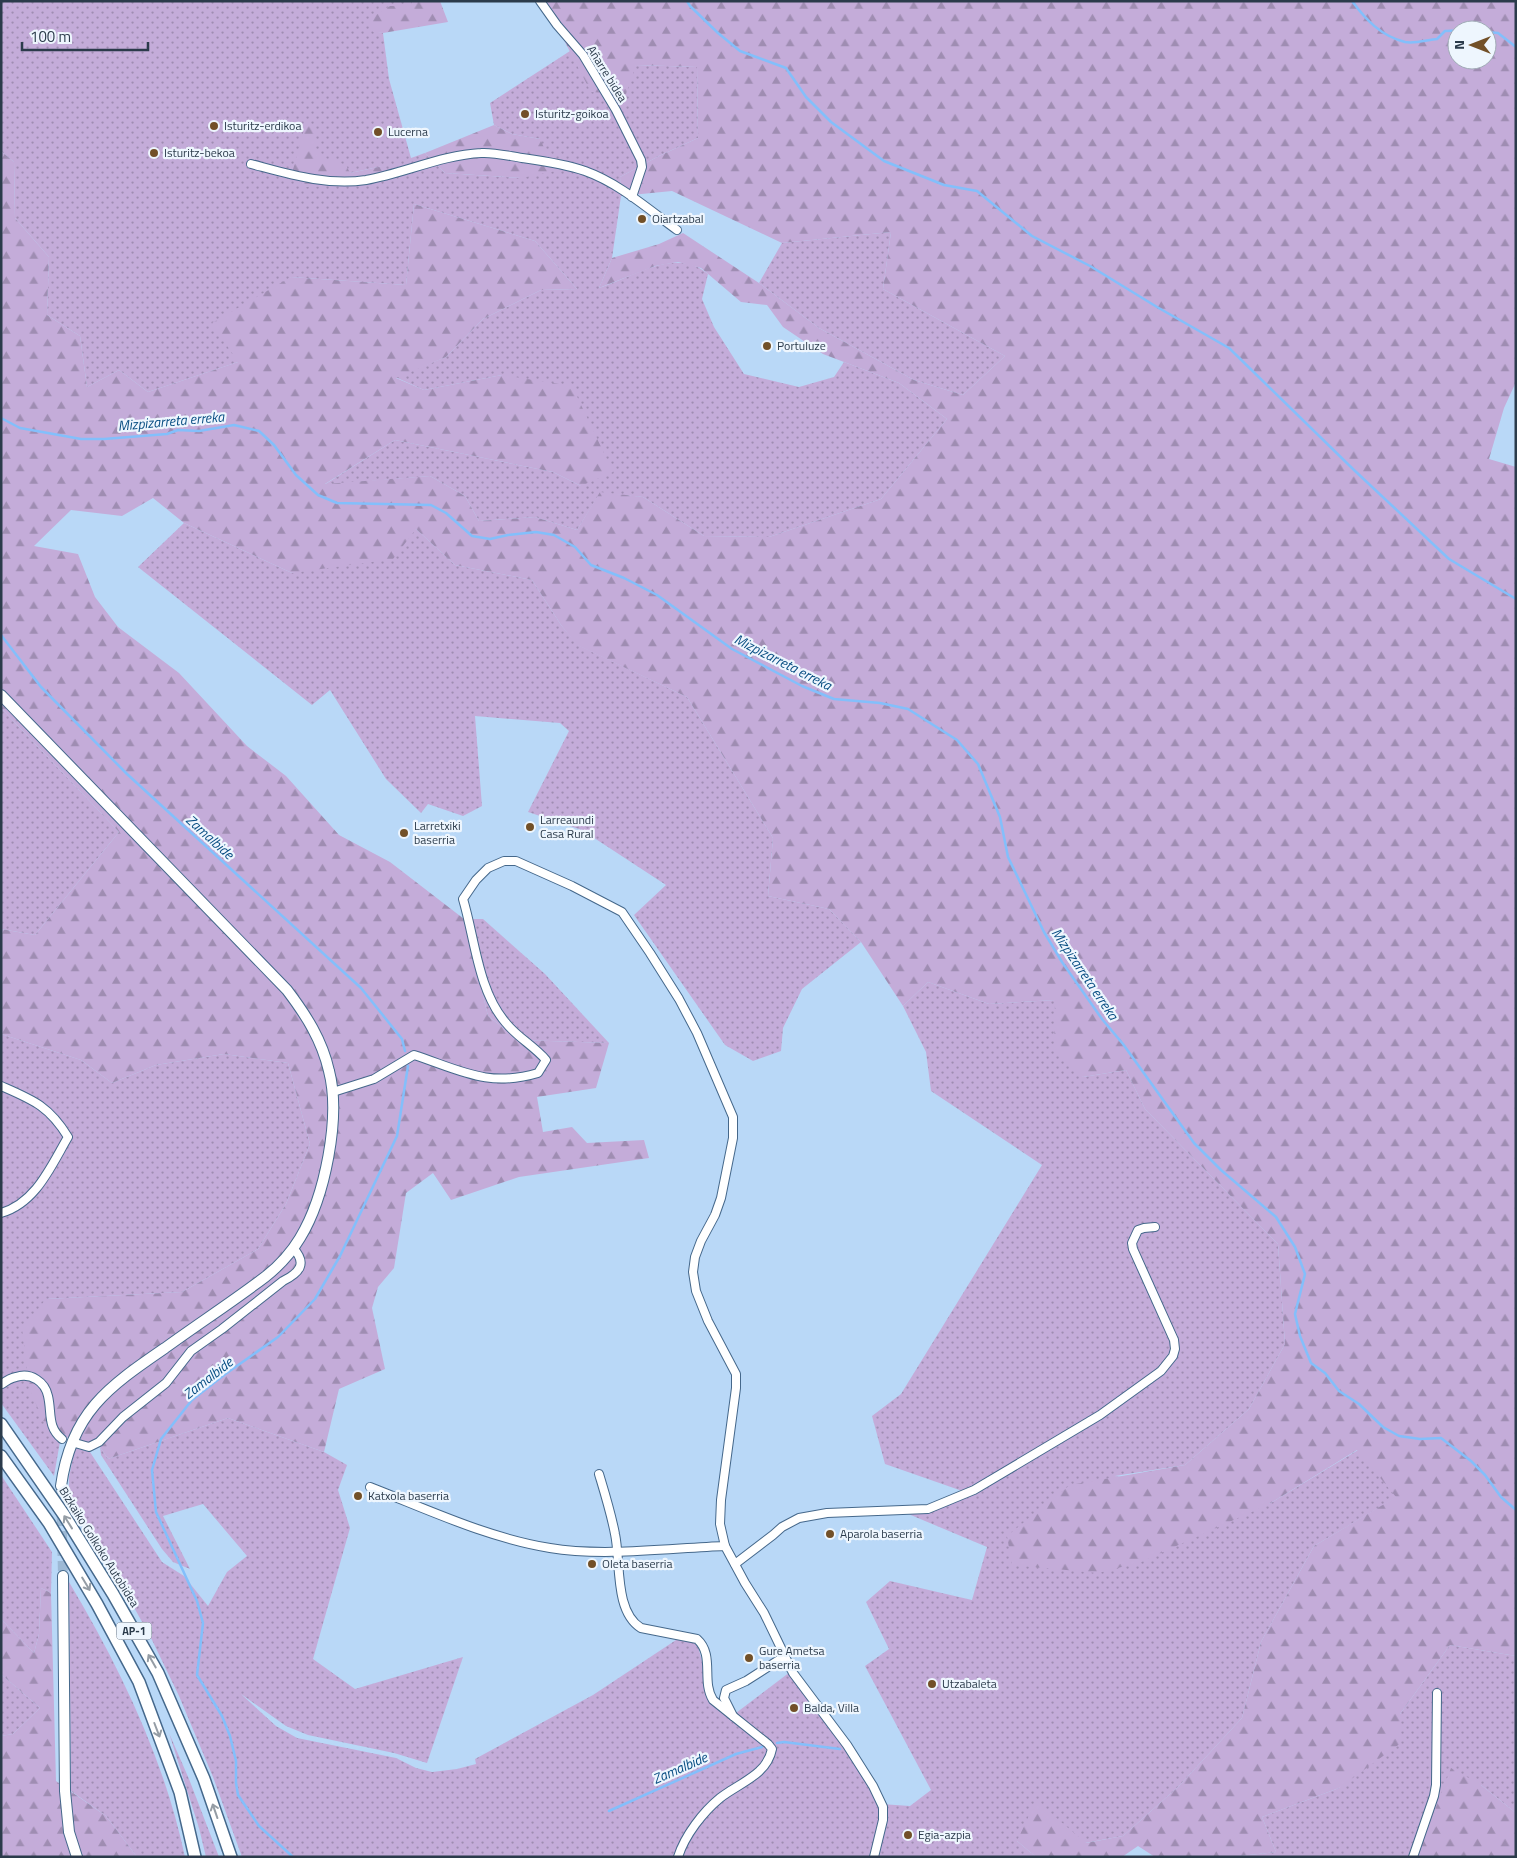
<svg xmlns="http://www.w3.org/2000/svg" width="1517" height="1858" font-family="'Titillium Web',sans-serif">
	<style>
		.grass { fill: url(#grass-dots); fill-rule: evenodd }
		.forest { fill: url(#forest-firs); fill-rule: evenodd }
		.lines { fill: none; stroke-linecap: round; stroke-linejoin: round }
		.stream { stroke: #83bffb; stroke-width: 2.5 }
		.major-tunnel { stroke: #9db9d5; stroke-width: 10; stroke-dasharray: 10 5; stroke-linecap: butt }
		.minor-casing { stroke: #45688b; stroke-width: 10 }
		.major-casing { stroke: #45688b; stroke-width: 12 }
		.highway-casing { stroke: #45688b; stroke-width: 14 }
		.minor { stroke: #fff; stroke-width: 8 }
		.major { stroke: #fff; stroke-width: 10 }
		.highway { stroke: #fff; stroke-width: 11 }
		.oneway { stroke: #959da5 }
		.poi-dot { fill: #725028; stroke: #eef6fe; stroke-width: 2 }
		.labels { text-anchor: middle; stroke-width: 4.5; stroke-linejoin: round; paint-order: stroke }
		.shield { fill: #eef6fe; stroke: #667381; stroke-width: 1 }
		.shield-label { font-size: 11px; font-weight: bold; fill: #2b3b4b }
		.street-label { font-size: 12px; fill: #2b3b4b; stroke: #eef6fe }
		.poi-label { font-size: 12px; fill: #2b3b4b; stroke: #eef6fe; text-anchor: start }
		.water-label { font-size: 14px; font-style: italic; fill: #074d82; stroke: #eef6fe }
	</style>
	<defs>
		<pattern id="grass-dots" width="8" height="8" patternUnits="userSpaceOnUse" patternTransform="scale(1.25)"><rect width="8" height="8" fill="#c4acd9"/><path d="M2 2h.1M6 6h.1" fill="none" stroke="#9f8db2" stroke-width="1.8" stroke-linecap="round"/></pattern>
		<pattern id="forest-firs" width="22" height="20" patternUnits="userSpaceOnUse" patternTransform="scale(1.25)"><rect width="22" height="20" fill="#c4acd9"/><path d="M5 1l3.5 6h-7zM16 11l3.5 6h-7z" fill="#9f8db2"/></pattern>
	</defs>
	<rect width="100%" height="100%" fill="#b9d8f7"/>
	<g class="grass">
		<path d="M1 1H412V6H390L373 31 383 33 389 79 411 158 425 153 445 173 521 178 540 139 512 134 494 125 490 103 570 51 592 92 636 65 697 67 698 138 659 156 620 177 621 196 612 258 599 288C632 278 675 246 708 274L702 299 714 327 744 374 799 387 834 377 844 362 899 383 947 419 881 499 769 537 704 536 643 497 600 493 577 530 535 517 479 521 465 496 430 476 324 485 395 440 553 472 581 486 502 375 424 390 395 377 446 357 483 319 541 290 577 289 535 241 414 204 406 285 291 277 238 362 148 392 119 370 87 387 80 336 47 315 49 257 15 218 14 162 1 151ZM316 129 315 155 350 173 383 166 305 187Z"/>
		<polygon points="891,232 883,289 1005,356 963,395 914,380 819,328 759,283 782,243"/>
		<polygon points="184,523 292,573 416,529 455,565 532,580 561,625 578,645 687,697 773,838 768,896 829,909 861,942 802,989 783,1028 781,1051 753,1061 725,1045 634,915 666,885 582,830 528,812 569,731 560,723 475,716 482,806 463,816 428,804 421,813 386,779 330,690 312,705 138,567"/>
		<polygon points="1,708 119,832 35,935 1,929"/>
		<polygon points="464,919 483,919 545,974 609,1043 519,1040 488,1016"/>
		<polygon points="928,982 989,1004 1055,1000 1083,1077 1126,1070 1145,1109 1278,1244 1285,1344 1249,1409 1185,1465 1115,1476 1269,1504 1358,1450 1397,1497 1314,1546 1261,1642 1242,1718 1178,1787 1123,1836 1085,1843 1017,1841 1036,1857 242,1857 213,1777 179,1696 152,1640 115,1573 69,1498 69,1477 75,1448 90,1452 162,1562 184,1576 208,1606 227,1572 247,1556 203,1504 163,1516 190,1569 173,1562 162,1549 101,1455 100,1447 108,1459 228,1418 324,1452 347,1465 338,1490 350,1528 313,1659 355,1689 463,1657 427,1763 394,1753 308,1735 286,1726 241,1694 276,1726 297,1738 396,1758 416,1768 432,1772 457,1769 476,1764 475,1759 593,1695 676,1640 690,1640 698,1646 711,1697 732,1716 794,1669 881,1804 910,1806 931,1790 865,1666 889,1649 866,1602 890,1581 972,1600 987,1547 906,1513 968,1493 885,1464 872,1416 901,1394 1042,1165 931,1091 926,1052 903,1006"/>
		<polygon points="1,1034 81,1060 112,1083 156,1065 224,1054 288,1063 310,1144 286,1204 258,1249 182,1292 46,1299 61,1436 54,1476 1,1403"/>
		<polygon points="1,1475 52,1552 51,1593 41,1588 39,1634 34,1653 1,1619"/>
		<path d="M69 1582C120 1668 164 1758 185 1857H137L106 1816 71 1791Z"/>
		<polygon points="1450,1645 1516,1656 1516,1813 1481,1785 1417,1857 1230,1857 1276,1852 1262,1817 1339,1788 1400,1714"/>
		<polygon points="1,1674 40,1708 13,1734 1,1736"/>
		<polygon points="169,1733 189,1779 219,1857 206,1857 199,1828"/>
	</g>
	<g class="forest">
		<polygon points="412,1 440,1 448,22 383,33 373,32 369,19 390,6 412,6"/>
		<path d="M535 1H1516V382L1504 408 1489 459 1516 467V1656L1450 1645 1400 1714 1401 1743 1339 1788 1262 1817 1276 1852 1230 1857H1155L1138 1846 1122 1857H1036L1017 1841 1036 1801 1086 1843 1123 1836 1178 1787 1242 1718 1261 1642 1314 1546 1396 1497 1357 1450 1269 1504 1141 1562 1098 1573 1012 1565 1007 1536 1070 1485 1185 1465 1249 1409 1285 1344 1278 1244 1145 1109 1126 1070 1083 1077 1054 1049 1055 1000 989 1004 928 982 903 1006 861 942 829 909 768 896 773 838 687 697 577 645 561 625 532 580 455 565 416 529 393 559 292 573 184 523 153 498 122 516 71 510 34 546 78 554 95 597 118 627 179 673 247 746 286 776 339 835 390 862 464 919 488 1016 519 1040 609 1043 596 1088 537 1097 543 1132 572 1127 587 1143 644 1140 649 1158 519 1177 451 1200 433 1173 406 1193 394 1268 378 1287 372 1308 385 1369 339 1389 324 1452 228 1418 108 1459 100 1447 48 1432 29 1388 22 1328 46 1299 182 1292 258 1249 286 1204 310 1144 288 1063 224 1054 156 1065 112 1083 81 1060 1 1034V929L35 935 119 832 1 708V151L14 162 15 218 49 257 47 315 80 336 87 387 119 370 148 392 238 362 212 323 291 277 406 285 414 204 535 241 577 289 541 290 483 319 446 357 396 378 424 390 502 375 572 386 613 472 581 486 553 472 395 440 325 484 430 476 465 496 479 521 535 517 577 530 600 492 643 497 704 536 769 537 881 499 947 419 899 383 823 354 783 327 767 305 741 302 701 268 678 262 655 266 599 288 612 258 659 244 683 233 759 283 819 328 914 380 963 395 1005 356 883 289 891 232 782 243 672 191 621 196 620 177 659 156 698 138 697 67 636 65 626 94 591 92 554 21ZM1457 30H1487V60H1457Z"/>
		<polygon points="306,123 316,129 316,155 346,165 350,173 383,166 390,172 370,184 305,187 292,173"/>
		<polygon points="494,125 512,134 540,139 555,171 521,178 445,173 425,153"/>
		<polygon points="41,1588 51,1593 56,1781 106,1816 137,1857 1,1857 1,1736 13,1734 40,1708 1,1674 1,1619 34,1653 39,1634"/>
		<polygon points="1451,1768 1481,1785 1516,1813 1516,1857 1417,1857"/>
	</g>
	<g class="lines">
		<g class="stream">
			<polyline points="687,1 690,6 718,33 740,51 786,68 806,97 831,122 884,161 944,185 977,191 1032,236 1090,266 1157,307 1229,348 1354,470 1449,559 1516,599"/>
			<path d="M1352 1C1366 20 1381 36 1405 42 1414 44 1427 40 1437 39L1445 31 1476 30"/>
			<polyline points="1487,32 1498,33 1516,47"/>
			<polyline points="1,418 20,428 81,439 104,439 167,434 178,430 199,431 234,425 259,431 274,445 296,475 318,495 337,503 431,505 446,513 472,536 490,539 508,535 536,532 554,535 575,547 591,565 624,578 657,595 732,649 802,686 834,699 880,703 908,709 957,740 978,764 1000,817 1008,857 1044,932 1062,962 1102,1019 1123,1044 1194,1143 1221,1170 1276,1217 1295,1247 1305,1274 1295,1314 1300,1336 1311,1363 1325,1373 1339,1391 1359,1404 1383,1427 1399,1436 1420,1439 1441,1438 1471,1461 1485,1475 1501,1497 1516,1510"/>
			<polyline points="1,635 41,687 127,774 361,988 402,1039 405,1051"/>
			<polyline points="777,1743 784,1742 840,1749"/>
			<polyline points="609,1811 736,1754 762,1747"/>
			<polyline points="293,1857 259,1826 238,1795 236,1783 236,1761 230,1736 222,1716 197,1675 203,1623 197,1601 156,1512 152,1470 161,1439 192,1400 224,1375 278,1337 315,1299 340,1256 397,1136 408,1066"/>
		</g>
		<polyline class="major-tunnel" points="61,1486 63,1576"/>
		<defs>
			<g id="minor">
				<polyline points="540,1 557,25 583,55 616,110 641,160 642,167 632,197"/>
				<path d="M251 164C289 174 327 186 366 180 405 173 442 155 481 153 493 152 509 156 522 158 543 161 565 164 585 171 619 183 648 209 677 230"/>
				<path d="M1 1086C33 1100 49 1106 68 1137 51 1166 36 1203 1 1213"/>
				<path d="M333 1092 374 1079 414 1055C460 1070 488 1088 538 1073L546 1060C534 1046 517 1037 506 1023 478 991 475 939 463 899L476 880 488 868 504 861H516L572 886 622 912 650 953 679 999 697 1033 733 1117V1138L721 1198 715 1215 701 1241 695 1257 693 1272 696 1291 708 1321 736 1374V1388L721 1500 720 1524 725 1546 745 1583 764 1613 793 1673 847 1745 873 1786 883 1807V1820L874 1857"/>
				<path d="M2 1384C6 1381 11 1378 16 1377 31 1372 45 1382 48 1396 52 1413 47 1427 62 1439"/>
				<path d="M75 1443 89 1447 99 1442 123 1417 166 1383 191 1351 222 1329 283 1281C299 1273 308 1264 293 1248"/>
				<path d="M599 1474C605 1494 611 1513 615 1534 621 1562 614 1611 641 1628L697 1639C715 1655 701 1681 713 1700L768 1744 772 1749C767 1775 739 1783 720 1798 703 1812 685 1835 678 1857"/>
				<path d="M370 1487C429 1510 488 1538 550 1548 603 1557 671 1548 725 1546"/>
				<polyline points="735,1564 773,1535 782,1527 799,1518 827,1513 928,1509 974,1490 1100,1415 1161,1371 1173,1356 1175,1349 1174,1340 1133,1249 1132,1243 1138,1230 1144,1228 1155,1227"/>
				<polyline points="733,1716 724,1698 726,1690 746,1681 785,1656"/>
				<polyline points="1413,1857 1434,1796 1436,1785 1437,1693"/>
			</g>
			<g id="major">
				<path d="M1 695 287 990C306 1015 322 1040 329 1071 341 1117 325 1197 300 1238 291 1253 279 1266 265 1277 232 1302 198 1324 165 1348 108 1387 71 1413 61 1486"/>
				<polyline points="63,1576 65,1791 69,1832 77,1857"/>
			</g>
			<g id="highway">
				<polyline points="1,1424 64,1515 113,1594 158,1673 204,1779 231,1857"/>
				<polyline points="1,1456 49,1523 97,1604 139,1682 180,1792 195,1857"/>
			</g>
		</defs>
		<use href="#minor" class="minor-casing"/>
		<use href="#major" class="major-casing"/>
		<use href="#highway" class="highway-casing"/>
		<use href="#minor" class="minor"/>
		<use href="#major" class="major"/>
		<use href="#highway" class="highway"/>
	</g>
	<defs><path id="oneway-shaft" d="M-6 0H5M1.5-3L5.5 0L1.5 3" fill="none" stroke-width="1.6" stroke-linecap="round" stroke-linejoin="round" transform="scale(1.25)"/></defs>
	<g class="oneway">
		<use href="#oneway-shaft" transform="translate(68 1522) rotate(-122)"/>
		<use href="#oneway-shaft" transform="translate(86 1584) rotate(59)"/>
		<use href="#oneway-shaft" transform="translate(152 1661) rotate(-120)"/>
		<use href="#oneway-shaft" transform="translate(157 1730) rotate(69)"/>
		<use href="#oneway-shaft" transform="translate(215 1811) rotate(-109)"/>
	</g>
	<g class="poi-dot">
		<circle cx="525" cy="114" r="5"/>
		<circle cx="214" cy="126" r="5"/>
		<circle cx="378" cy="132" r="5"/>
		<circle cx="154" cy="153" r="5"/>
		<circle cx="642" cy="219" r="5"/>
		<circle cx="767" cy="346" r="5"/>
		<circle cx="530" cy="827" r="5"/>
		<circle cx="404" cy="833" r="5"/>
		<circle cx="358" cy="1496" r="5"/>
		<circle cx="830" cy="1534" r="5"/>
		<circle cx="592" cy="1564" r="5"/>
		<circle cx="749" cy="1658" r="5"/>
		<circle cx="932" cy="1684" r="5"/>
		<circle cx="794" cy="1708" r="5"/>
		<circle cx="908" cy="1835" r="5"/>
	</g>
	<g class="labels">
		<rect class="shield" x="116.5" y="1622.5" width="35" height="17" rx="4"/>
		<g class="shield-label">
			<text x="134" y="1635">AP-1</text>
		</g>
		<g class="street-label">
			<text transform="translate(607 74) rotate(58)" y="4">Añarre bidea</text>
			<text transform="translate(99 1547) rotate(58)" y="4">Bizkaiko Golkoko Autobidea</text>
		</g>
		<g class="poi-label">
			<text x="535" y="118">Isturitz-goikoa</text>
			<text x="224" y="130">Isturitz-erdikoa</text>
			<text x="388" y="136">Lucerna</text>
			<text x="164" y="157">Isturitz-bekoa</text>
			<text x="652" y="223">Oiartzabal</text>
			<text x="777" y="350">Portuluze</text>
			<text x="540" y="824">Larreaundi<tspan x="540" dy="14">Casa Rural</tspan></text>
			<text x="414" y="830">Larretxiki<tspan x="414" dy="14">baserria</tspan></text>
			<text x="368" y="1500">Katxola baserria</text>
			<text x="840" y="1538">Aparola baserria</text>
			<text x="602" y="1568">Oleta baserria</text>
			<text x="759" y="1655">Gure Ametsa<tspan x="759" dy="14">baserria</tspan></text>
			<text x="942" y="1688">Utzabaleta</text>
			<text x="804" y="1712">Balda, Villa</text>
			<text x="918" y="1839">Egia-azpia</text>
		</g>
		<g class="water-label">
			<text transform="translate(171 421) rotate(-5)" y="5">Mizpizarreta erreka</text>
			<text transform="translate(783 662) rotate(27)" y="5">Mizpizarreta erreka</text>
			<text transform="translate(210 837) rotate(42)" y="5">Zamalbide</text>
			<text transform="translate(1085 974) rotate(56)" y="5">Mizpizarreta erreka</text>
			<text transform="translate(208 1378) rotate(-38)" y="5">Zamalbide</text>
			<text transform="translate(680 1768) rotate(-24)" y="5">Zamalbide</text>
		</g>
	</g>
	<rect width="1517" height="1858" fill="none" stroke="#2b3b4b" stroke-width="5"/>
	<g transform="translate(1472 45) rotate(270)"><circle r="24" fill="#eef6fe" stroke="#a0abb6"/>
	<path d="M0-4L9 19L0 12L-9 19Z" fill="#725028"/>
	<text y="-8" font-size="14" font-weight="bold" text-anchor="middle" fill="#2b3b4b">N</text>
	</g>
	<path d="M22 42v8h126v-8" fill="none" stroke="#2b3b4b" stroke-width="2.5"/>
	<text x="30" y="42" font-size="15" fill="#2b3b4b" stroke="#eef6fe" stroke-width="4" paint-order="stroke">100 m</text>
</svg>
